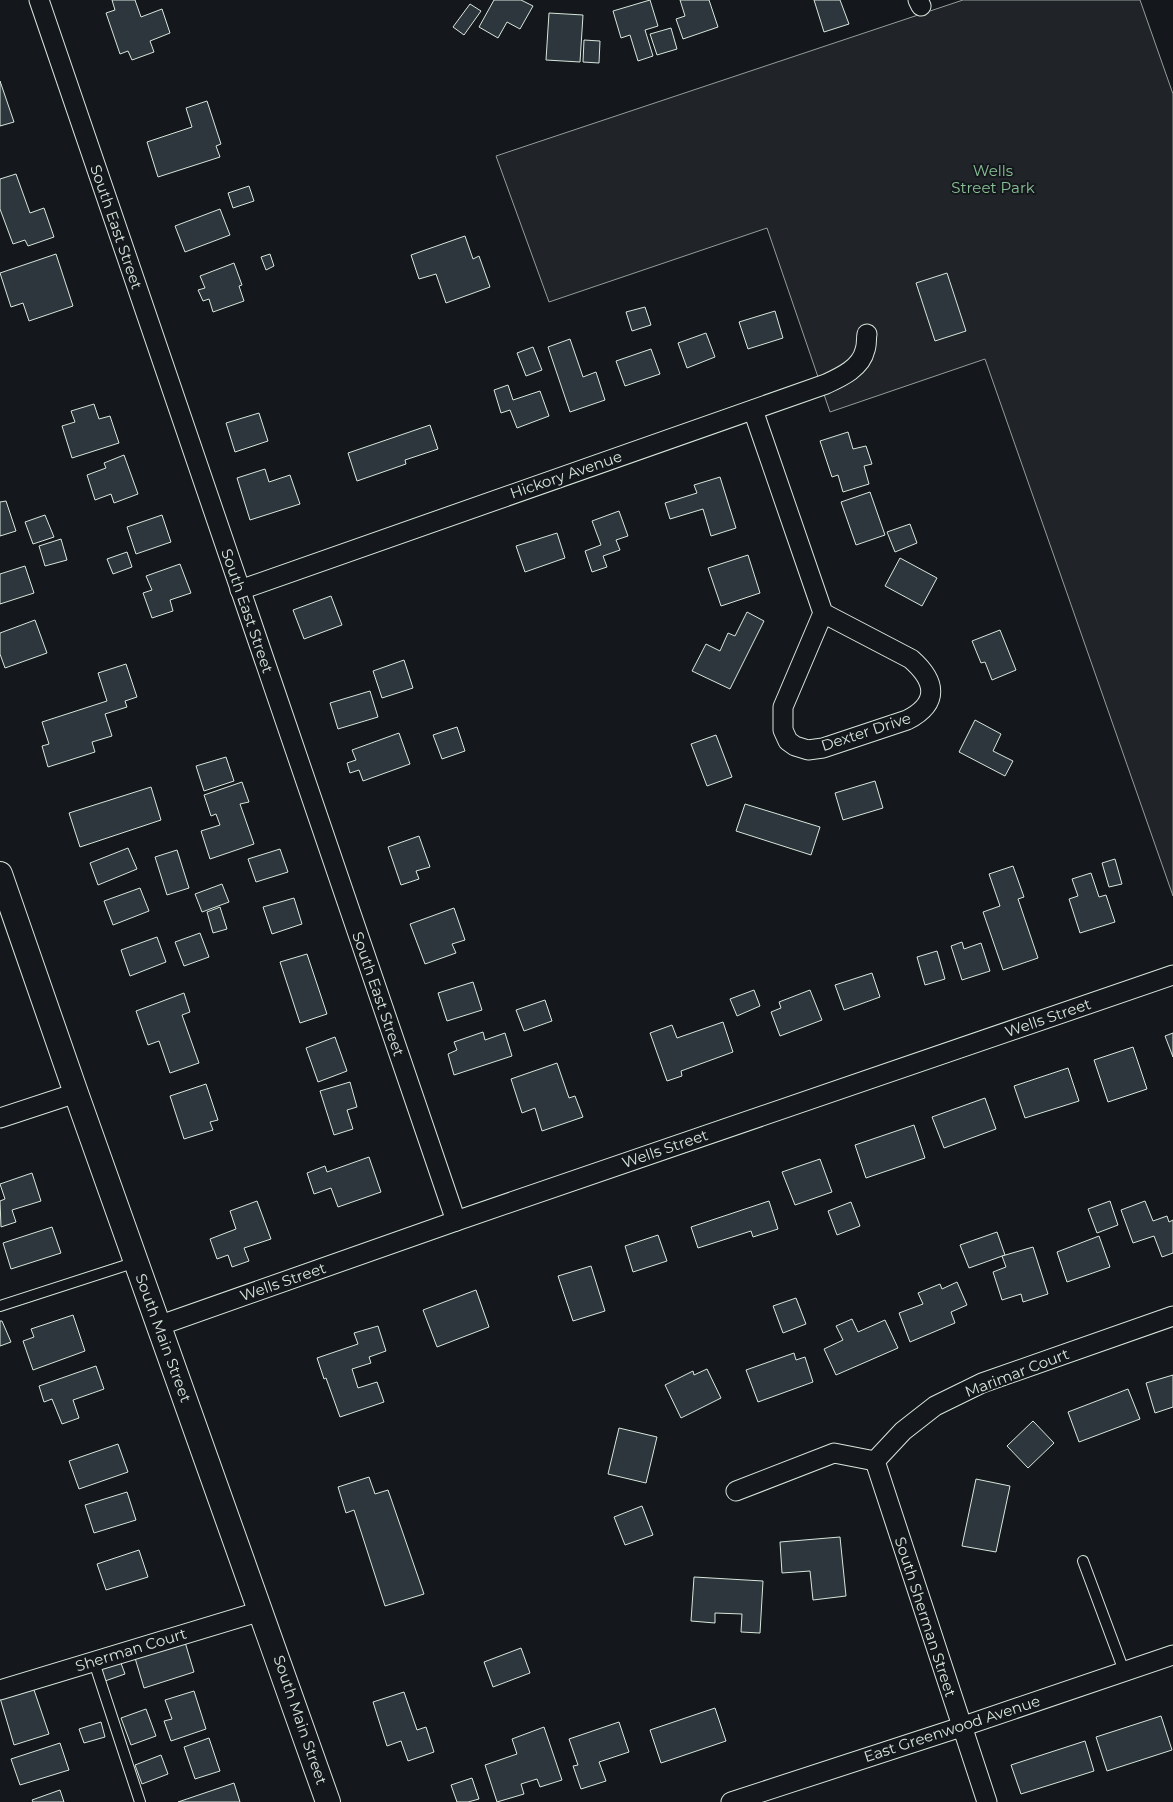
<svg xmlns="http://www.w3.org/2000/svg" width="1173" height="1802" font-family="Montserrat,sans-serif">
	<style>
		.green { fill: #202428; stroke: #939e99 }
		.building { fill: #2c363c; stroke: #d8e6dc }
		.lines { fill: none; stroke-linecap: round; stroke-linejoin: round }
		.service-casing { stroke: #d8e6dc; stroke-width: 12 }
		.minor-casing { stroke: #d8e6dc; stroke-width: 21 }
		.tertiary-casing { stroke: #d8e6dc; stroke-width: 26 }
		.service { stroke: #14181c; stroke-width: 10 }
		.minor { stroke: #14181c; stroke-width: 19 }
		.tertiary { stroke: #14181c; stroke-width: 24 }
		.labels { text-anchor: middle; stroke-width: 4; stroke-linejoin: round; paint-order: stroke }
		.park-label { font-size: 15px; fill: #8ac095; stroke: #14181c }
		.street-label { font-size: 15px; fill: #d8e6dc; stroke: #14181c }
	</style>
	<rect width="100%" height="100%" fill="#14181c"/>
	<polygon class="green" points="963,0 1140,0 1173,94 1173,896 985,359 830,412 767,228 549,302 496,156"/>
	<g class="building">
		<polygon points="112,0 135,0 141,17 162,9 170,33 150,41 154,52 132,60 128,51 120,54 106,13 115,10"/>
		<polygon points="494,0 521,0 533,6 520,29 507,22 498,38 479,27"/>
		<polygon points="650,0 658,26 645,30 653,56 638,61 630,35 621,38 613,11"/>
		<polygon points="680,0 709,0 718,27 683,39 676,19 685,16"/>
		<polygon points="814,0 840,0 849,24 824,32"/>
		<polygon points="470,4 481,11 464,35 453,27"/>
		<polygon points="549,13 583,15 580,62 546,60"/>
		<polygon points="671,28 677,49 657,55 650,34"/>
		<polygon points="584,40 600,41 599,63 583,62"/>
		<polygon points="0,81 14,122 0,126"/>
		<polygon points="207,101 221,144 216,146 220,157 158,177 147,142 192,127 186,108"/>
		<polygon points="16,174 30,213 44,208 54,237 28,246 25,240 13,244 0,209 0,179"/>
		<polygon points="249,186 254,201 233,208 228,193"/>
		<polygon points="220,209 230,235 185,252 175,226"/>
		<polygon points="465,236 473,259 479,256 490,287 446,303 436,274 419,279 411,255"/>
		<polygon points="56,254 73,306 29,321 23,303 11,307 0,273"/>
		<polygon points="270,254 274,266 266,270 261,257"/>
		<polygon points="234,263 242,285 239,286 244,301 213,312 209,299 203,301 198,290 205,288 200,276"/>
		<polygon points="947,273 966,331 935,341 916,283"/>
		<polygon points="645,307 651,325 632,331 626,312"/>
		<polygon points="775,311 783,338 748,349 739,322"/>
		<polygon points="706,333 715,357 687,368 678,343"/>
		<polygon points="570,339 583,377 596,372 605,400 570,412 548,347"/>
		<polygon points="533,347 542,370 526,376 517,353"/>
		<polygon points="651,349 660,374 625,386 616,361"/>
		<polygon points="508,385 513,400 540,391 549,416 517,428 510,410 501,413 494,390"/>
		<polygon points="94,404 99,419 110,416 119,443 72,458 62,426 75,422 71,411"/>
		<polygon points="259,413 268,441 235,452 226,423"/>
		<polygon points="430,425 438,449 405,460 406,464 357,481 348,453"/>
		<polygon points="848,432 853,449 866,446 872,464 864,466 869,484 843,492 838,475 832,477 820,441"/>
		<polygon points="124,455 138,494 114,503 111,494 95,500 87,475 106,468 104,463"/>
		<polygon points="265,469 269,482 290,475 300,504 250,520 237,478"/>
		<polygon points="720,477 736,528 711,536 703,509 670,519 665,503 697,493 694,485"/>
		<polygon points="870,492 885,535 856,545 841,502"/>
		<polygon points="6,501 16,531 0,536 0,502"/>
		<polygon points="619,511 628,536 616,540 620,550 603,556 607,567 592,572 585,551 601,545 592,521"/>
		<polygon points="45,515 54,537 33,544 25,522"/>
		<polygon points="162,515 171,542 136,554 127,527"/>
		<polygon points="910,524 917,543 895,552 887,532"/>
		<polygon points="557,533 565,558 525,572 516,546"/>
		<polygon points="61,539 67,560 45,566 39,546"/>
		<polygon points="127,552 132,567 113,574 107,559"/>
		<polygon points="748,555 760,593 721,606 708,568"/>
		<polygon points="900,558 937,578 922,606 885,586"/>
		<polygon points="180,564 191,593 170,600 173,611 152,618 143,593 152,590 146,576"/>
		<polygon points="25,566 34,593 0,604 0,574"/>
		<polygon points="331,596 342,625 304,639 293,610"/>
		<polygon points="747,612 764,621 730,689 692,671 706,644 720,651 728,633 735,636"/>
		<polygon points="35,620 47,653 5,668 0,654 0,633"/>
		<polygon points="1000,630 1016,670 992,680 985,662 981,663 972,641"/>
		<polygon points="404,660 413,688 382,698 373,671"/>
		<polygon points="126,664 137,697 125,701 127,707 105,714 112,736 92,742 95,752 48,767 42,746 49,744 42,722 107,701 98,673"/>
		<polygon points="370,691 378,717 338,729 330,703"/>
		<polygon points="975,720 1001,734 993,751 1013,761 1005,776 959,752"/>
		<polygon points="457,727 465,751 442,759 433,735"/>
		<polygon points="399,733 410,764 363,781 359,770 350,773 347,763 356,760 352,750"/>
		<polygon points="716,735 732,777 707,786 691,744"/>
		<polygon points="226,757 234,781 204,791 196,766"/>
		<polygon points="875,781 883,808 843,820 835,793"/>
		<polygon points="242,782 249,802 240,804 254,844 210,859 201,831 220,825 216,814 211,816 204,795"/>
		<polygon points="151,787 161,820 80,847 69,813"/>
		<polygon points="745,804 820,827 811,855 736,831"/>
		<polygon points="419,836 430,867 416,871 419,879 401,885 388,847"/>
		<polygon points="128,848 137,869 98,885 90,863"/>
		<polygon points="280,849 288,872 256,882 248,859"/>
		<polygon points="177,850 189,888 167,895 155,857"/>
		<polygon points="1115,859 1122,884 1109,887 1102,863"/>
		<polygon points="1013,866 1024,897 1018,899 1038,958 1003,970 983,912 1000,906 989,874"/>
		<polygon points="1091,873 1099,897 1106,895 1115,922 1080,933 1069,899 1078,896 1072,879"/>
		<polygon points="222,884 229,902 202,912 195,894"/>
		<polygon points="140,888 149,911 113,925 104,901"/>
		<polygon points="294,898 302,924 272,934 263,907"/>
		<polygon points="220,907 227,929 213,933 207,912"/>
		<polygon points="454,908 465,940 452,944 456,953 425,964 410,924"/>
		<polygon points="200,933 209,957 184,966 175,942"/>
		<polygon points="157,937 166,962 130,976 121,950"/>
		<polygon points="962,942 964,949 981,943 990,971 962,980 951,946"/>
		<polygon points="937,951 945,979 925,985 917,957"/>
		<polygon points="307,954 327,1014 300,1023 280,962"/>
		<polygon points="872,973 880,997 844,1010 835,985"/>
		<polygon points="473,982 482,1010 447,1021 438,993"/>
		<polygon points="754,990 760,1006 737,1016 730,999"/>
		<polygon points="810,990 822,1020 780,1036 771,1012 781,1008 779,1002"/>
		<polygon points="184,993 190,1012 182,1015 199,1063 170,1073 159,1041 148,1045 136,1011"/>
		<polygon points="545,1000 552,1021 524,1031 516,1010"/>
		<polygon points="723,1022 733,1052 681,1071 682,1076 667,1081 650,1033 672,1025 677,1038"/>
		<polygon points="483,1032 485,1040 505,1033 512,1056 454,1075 448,1054 457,1050 454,1042"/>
		<polygon points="1173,1033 1173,1057 1165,1036"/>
		<polygon points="335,1037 347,1071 318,1082 306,1048"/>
		<polygon points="1133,1047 1147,1089 1108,1102 1094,1060"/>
		<polygon points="557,1063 569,1098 575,1096 583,1117 542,1131 535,1108 522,1113 511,1079"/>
		<polygon points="1068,1068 1079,1101 1025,1118 1014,1086"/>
		<polygon points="350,1082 357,1107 347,1110 353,1129 334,1135 320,1091"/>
		<polygon points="206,1084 218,1120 210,1122 213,1130 184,1139 170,1096"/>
		<polygon points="985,1098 996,1129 944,1148 932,1117"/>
		<polygon points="914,1125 925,1158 866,1178 855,1145"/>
		<polygon points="369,1157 381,1192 338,1207 331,1188 314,1194 307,1173 325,1166 327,1172"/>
		<polygon points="820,1159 832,1192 795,1205 782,1172"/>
		<polygon points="32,1173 41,1201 12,1210 16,1222 1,1227 0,1201 5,1199 0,1184"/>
		<polygon points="257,1201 271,1239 244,1248 249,1261 232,1267 228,1255 217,1259 210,1239 236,1229 230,1211"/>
		<polygon points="769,1201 778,1229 753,1237 751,1231 698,1248 691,1227"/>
		<polygon points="1110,1201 1118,1225 1097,1233 1088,1209"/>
		<polygon points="1145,1201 1153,1221 1167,1216 1169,1222 1173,1220 1173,1253 1162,1257 1154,1236 1133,1243 1121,1210"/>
		<polygon points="851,1202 860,1226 837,1235 828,1211"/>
		<polygon points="52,1227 61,1253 11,1269 3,1243"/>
		<polygon points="997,1232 1005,1255 969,1268 960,1245"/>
		<polygon points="658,1235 667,1261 633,1272 625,1246"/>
		<polygon points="1099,1236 1110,1267 1067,1282 1057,1252"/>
		<polygon points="1033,1247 1048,1294 1023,1302 1021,1294 1002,1300 993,1272 1006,1267 1002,1256"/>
		<polygon points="591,1266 605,1311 573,1321 558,1276"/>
		<polygon points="957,1282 967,1305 951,1312 955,1323 910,1342 899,1313 923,1304 918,1293 940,1284 942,1289"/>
		<polygon points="476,1290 489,1327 437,1347 423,1310"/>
		<polygon points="796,1298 806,1324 783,1333 773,1306"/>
		<polygon points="73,1315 85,1351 33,1370 23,1341 34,1337 31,1329"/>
		<polygon points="852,1319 858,1332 885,1320 898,1348 836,1375 824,1349 843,1340 836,1326"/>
		<polygon points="0,1321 2,1321 11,1342 0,1346"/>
		<polygon points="378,1326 386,1351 369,1357 371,1363 352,1369 358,1388 377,1382 384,1402 340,1417 326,1378 324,1379 317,1358 358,1344 354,1333"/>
		<polygon points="794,1353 796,1360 805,1357 813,1382 758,1402 746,1370"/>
		<polygon points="96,1366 104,1389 73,1400 79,1418 62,1424 52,1399 44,1402 39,1386"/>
		<polygon points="707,1369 721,1398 681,1418 665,1385 693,1371 694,1375"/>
		<polygon points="1173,1375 1173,1407 1155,1413 1146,1383"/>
		<polygon points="1128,1389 1140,1419 1079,1442 1068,1412"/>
		<polygon points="1033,1421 1054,1443 1028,1468 1007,1446"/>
		<polygon points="619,1428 657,1437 646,1483 608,1474"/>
		<polygon points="118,1444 128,1472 79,1489 69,1461"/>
		<polygon points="369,1477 375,1494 388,1490 424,1594 385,1606 354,1510 346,1513 338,1487"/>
		<polygon points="976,1479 1010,1486 996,1552 962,1546"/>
		<polygon points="127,1492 136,1520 94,1533 85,1505"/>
		<polygon points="642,1506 653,1535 625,1545 614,1517"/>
		<polygon points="840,1537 846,1596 813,1600 810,1571 782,1573 780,1542"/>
		<polygon points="139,1550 148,1577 106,1590 97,1564"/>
		<polygon points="694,1577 763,1581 760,1633 741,1632 742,1614 715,1613 715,1623 691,1621"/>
		<polygon points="185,1642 194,1672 144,1688 135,1658"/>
		<polygon points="521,1648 530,1673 493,1687 484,1662"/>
		<polygon points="118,1655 125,1674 105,1681 99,1661"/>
		<polygon points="33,1687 49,1734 14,1745 0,1698"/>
		<polygon points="194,1691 206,1729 171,1741 164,1721 172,1719 165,1700"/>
		<polygon points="404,1692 417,1730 426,1727 434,1752 408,1761 401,1741 387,1746 373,1702"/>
		<polygon points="715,1708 726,1741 661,1763 650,1730"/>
		<polygon points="146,1709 156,1736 131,1745 121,1718"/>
		<polygon points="1161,1716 1172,1750 1107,1771 1096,1737"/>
		<polygon points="101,1722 105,1737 84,1743 79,1729"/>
		<polygon points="619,1722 629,1752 599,1762 606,1781 581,1789 573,1766 578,1765 569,1739"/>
		<polygon points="544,1727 562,1780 540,1787 537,1779 521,1784 524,1794 497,1802 485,1765 517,1754 512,1739"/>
		<polygon points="209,1738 220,1771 195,1779 184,1747"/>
		<polygon points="1085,1741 1094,1771 1021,1794 1011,1765"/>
		<polygon points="60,1743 69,1770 20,1785 11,1759"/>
		<polygon points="161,1755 168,1774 142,1784 135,1765"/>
		<polygon points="472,1778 479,1799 468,1802 457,1802 451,1785"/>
		<polygon points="234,1783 240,1802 178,1802"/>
		<polygon points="60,1790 64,1802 33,1802 32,1800"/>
	</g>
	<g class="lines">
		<defs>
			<g id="service">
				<polyline points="0,1306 136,1262"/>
				<polyline points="1083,1561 1124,1671"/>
				<polyline points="94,1662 140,1802"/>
			</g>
			<g id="minor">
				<polyline points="39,0 456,1221"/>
				<polyline points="918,0 921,6"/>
				<path d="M753 410 823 613 783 707V730L788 741 795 746 808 750 823 748 907 720C940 703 936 681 911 659L823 613"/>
				<path d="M240 590 826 384C841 377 861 368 865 350 867 345 866 339 867 334"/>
				<polyline points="0,1118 76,1093"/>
				<polyline points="158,1326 456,1221 1173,975"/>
				<polyline points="875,1461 987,1802"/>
				<polyline points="875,1461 903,1431 935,1406 982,1383 1173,1316"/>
				<polyline points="736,1491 834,1453 875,1461"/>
				<polyline points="0,1690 261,1611"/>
				<polyline points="731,1802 961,1727 1173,1655"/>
			</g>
			<polyline id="tertiary" points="0,874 76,1093 328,1802"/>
		</defs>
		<use href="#service" class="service-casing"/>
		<use href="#minor" class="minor-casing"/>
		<use href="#tertiary" class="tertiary-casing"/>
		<use href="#service" class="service"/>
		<use href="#minor" class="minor"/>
		<use href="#tertiary" class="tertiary"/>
	</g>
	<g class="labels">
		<g class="park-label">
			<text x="993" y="176">Wells<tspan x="993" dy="17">Street Park</tspan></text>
		</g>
		<g class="street-label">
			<text transform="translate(116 227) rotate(71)" y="5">South East Street</text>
			<text transform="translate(566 475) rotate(-19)" y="5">Hickory Avenue</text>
			<text transform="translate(247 611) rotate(71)" y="5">South East Street</text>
			<text transform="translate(866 732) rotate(-18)" y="5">Dexter Drive</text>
			<text transform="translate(378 994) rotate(71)" y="5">South East Street</text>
			<text transform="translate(1048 1018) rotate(-19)" y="5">Wells Street</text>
			<text transform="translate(665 1149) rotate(-19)" y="5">Wells Street</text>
			<text transform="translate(283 1282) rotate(-19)" y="5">Wells Street</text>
			<text transform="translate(163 1338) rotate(70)" y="5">South Main Street</text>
			<text transform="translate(1017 1373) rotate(-21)" y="5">Marimar Court</text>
			<text transform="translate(925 1617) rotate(72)" y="5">South Sherman Street</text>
			<text transform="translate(131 1650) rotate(-17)" y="5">Sherman Court</text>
			<text transform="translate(300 1720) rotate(71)" y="5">South Main Street</text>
			<text transform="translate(952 1729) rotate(-18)" y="5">East Greenwood Avenue</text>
		</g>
	</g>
</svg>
